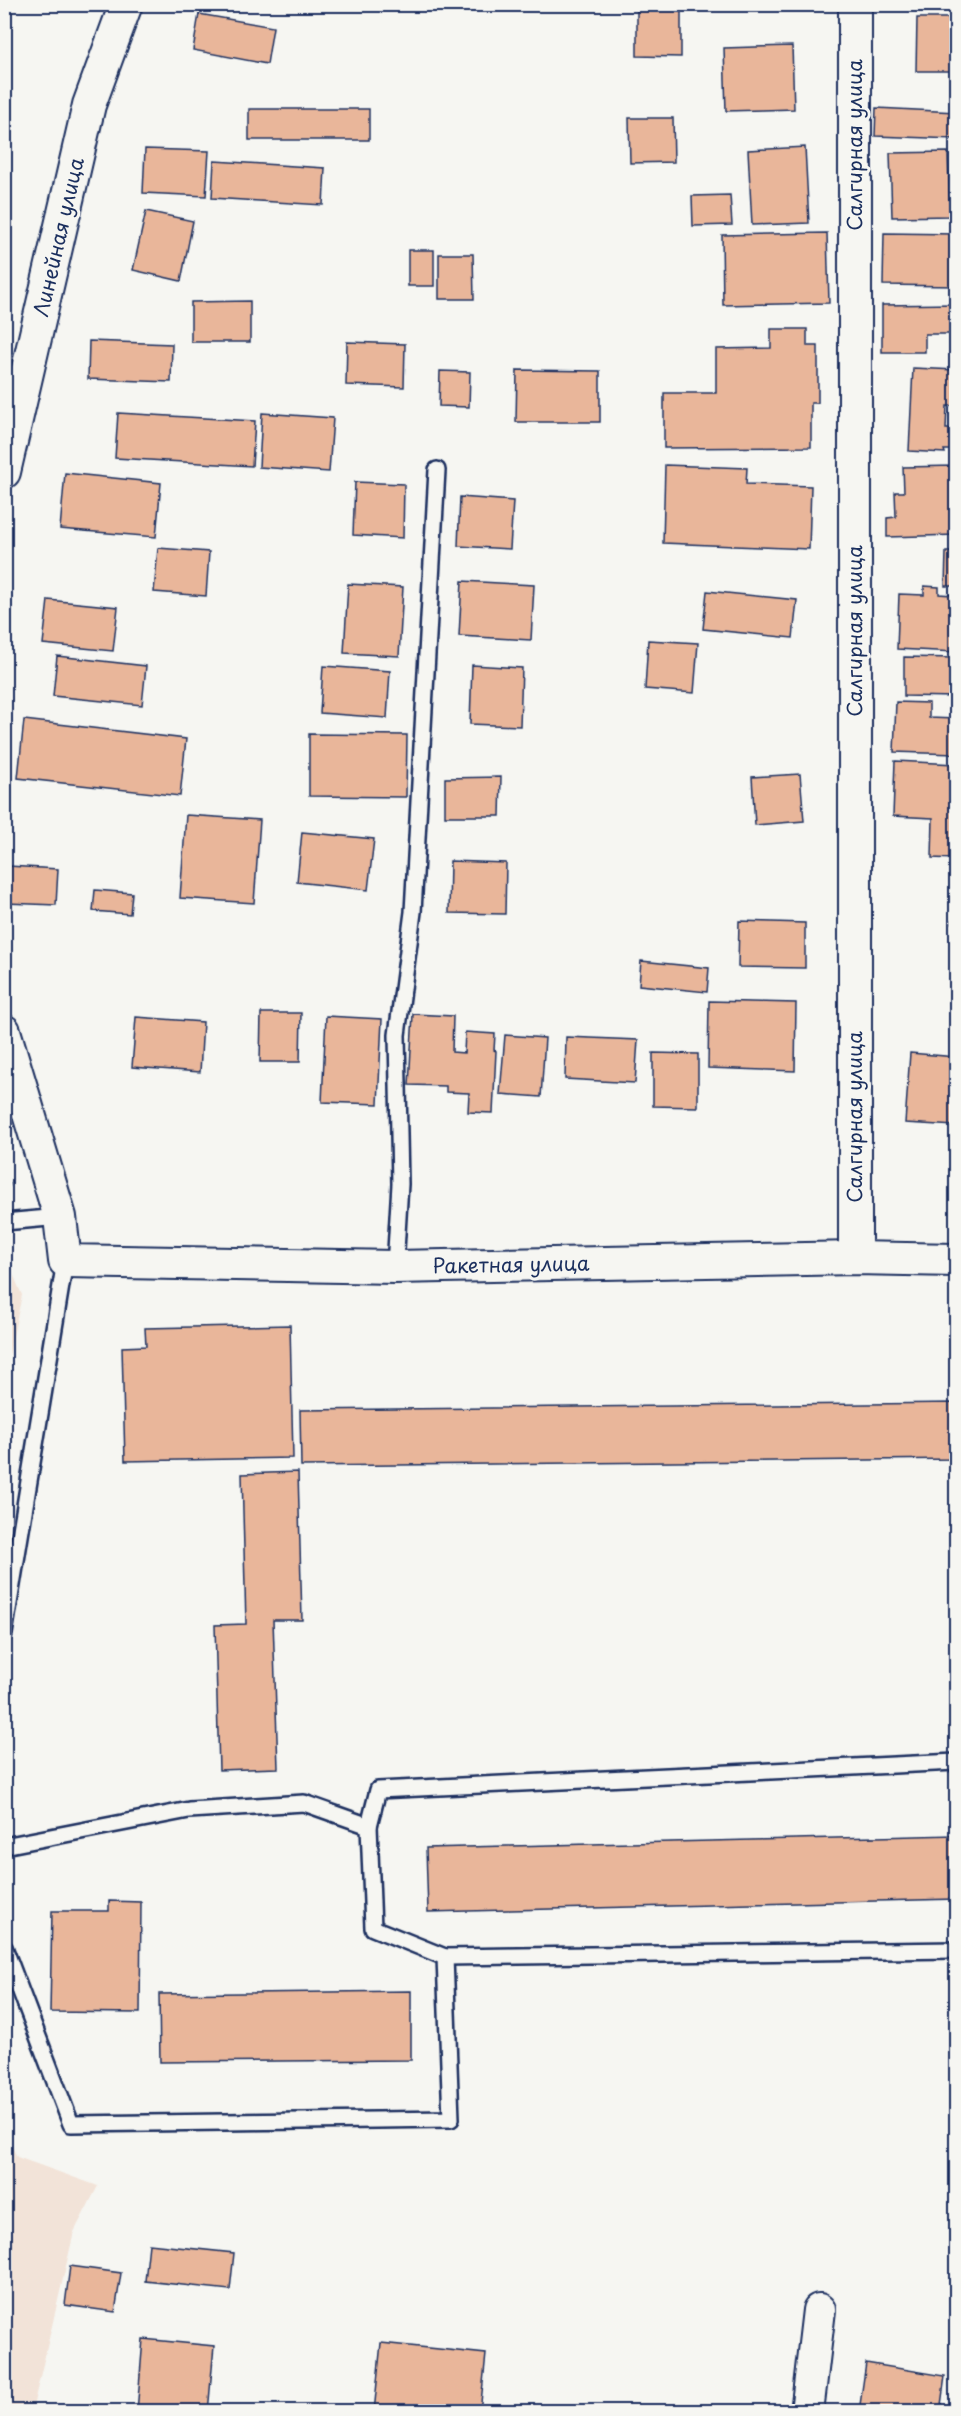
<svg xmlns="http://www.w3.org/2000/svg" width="961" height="2416" font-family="'Playpen Sans',sans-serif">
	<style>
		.built { fill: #f2e3d8 }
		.building { fill: #e9b69a; stroke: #1b2f5e; stroke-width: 1.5 }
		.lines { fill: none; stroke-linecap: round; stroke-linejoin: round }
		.service-casing { stroke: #1b2f5e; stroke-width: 20 }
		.minor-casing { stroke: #1b2f5e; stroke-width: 36 }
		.path { stroke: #1b2f5e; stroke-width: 4; stroke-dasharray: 6 4.5; stroke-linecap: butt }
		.service { stroke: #f6f6f2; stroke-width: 15 }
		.minor { stroke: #f6f6f2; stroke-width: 32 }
		.labels { text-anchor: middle; stroke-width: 6; stroke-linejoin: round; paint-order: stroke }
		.street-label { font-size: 20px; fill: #1b2f5e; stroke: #f6f6f2 }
	</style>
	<rect width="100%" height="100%" fill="#f6f6f2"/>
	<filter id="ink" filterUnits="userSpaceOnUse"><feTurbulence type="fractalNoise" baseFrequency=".0167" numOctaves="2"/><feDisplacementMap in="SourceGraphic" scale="12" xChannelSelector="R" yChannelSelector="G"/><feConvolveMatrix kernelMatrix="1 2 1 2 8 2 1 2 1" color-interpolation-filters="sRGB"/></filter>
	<g filter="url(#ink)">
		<g class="built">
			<polygon points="5,1255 22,1295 5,1373"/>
			<polygon points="4,2130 17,2157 98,2186 74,2232 32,2411 5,2411"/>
		</g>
		<g class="building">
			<polygon points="637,5 681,6 681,57 637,56"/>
			<polygon points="199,14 273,27 267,64 193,50"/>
			<polygon points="917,18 956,18 956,84 953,84 954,71 916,71"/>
			<polygon points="792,46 794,109 726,111 724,48"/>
			<polygon points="876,108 956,112 956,139 875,136"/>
			<rect x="249" y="109" width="120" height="31"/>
			<polygon points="629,118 673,118 674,162 630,163"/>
			<polygon points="805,147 809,223 752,225 748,150"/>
			<polygon points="145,149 209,151 206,196 143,193"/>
			<polygon points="948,152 950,216 892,217 890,153"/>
			<polygon points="214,161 325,168 323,205 212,198"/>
			<polygon points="730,195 732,225 693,226 692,196"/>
			<polygon points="146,211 193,221 181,281 133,270"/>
			<polygon points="827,233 829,303 723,305 722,235"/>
			<polygon points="884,233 956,234 956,286 883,285"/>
			<rect x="408" y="250" width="26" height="36"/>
			<polygon points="439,254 473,254 474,299 439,299"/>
			<polygon points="250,301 250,342 191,342 191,302"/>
			<polygon points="956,304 956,334 925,334 925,352 882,352 882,305"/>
			<polygon points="771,329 807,329 807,346 818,346 818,403 811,403 811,447 664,448 664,393 716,393 716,349 771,348"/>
			<polygon points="89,341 172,344 171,382 88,379"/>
			<polygon points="347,342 405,344 404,387 346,385"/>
			<polygon points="913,368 956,370 956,406 947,406 946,429 956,429 956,450 944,450 945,453 909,451"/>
			<polygon points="517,370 600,371 600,422 516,422"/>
			<polygon points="440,371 470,372 469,407 439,406"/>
			<polygon points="118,413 255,421 252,466 115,458"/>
			<polygon points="262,413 333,418 329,472 259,467"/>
			<polygon points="665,465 747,468 746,484 811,486 809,549 663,543"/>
			<polygon points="956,466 956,535 887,537 887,518 896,517 895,492 904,492 903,467"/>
			<polygon points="65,473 161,483 156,537 60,529"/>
			<polygon points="355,482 404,484 403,538 353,535"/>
			<polygon points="460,497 513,501 510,549 458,546"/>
			<polygon points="158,548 209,552 206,596 154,592"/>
			<polygon points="946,552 956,552 956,586 945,586"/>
			<polygon points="462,581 534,585 531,640 459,636"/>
			<polygon points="348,584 403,587 399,656 344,653"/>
			<polygon points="924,586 939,587 939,594 952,595 952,610 956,610 956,652 897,649 899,594 924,595"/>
			<polygon points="707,591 797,600 793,638 703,629"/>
			<polygon points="48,600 118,607 113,651 43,644"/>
			<polygon points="648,640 698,643 694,693 645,689"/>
			<polygon points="57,656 146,666 142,705 53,696"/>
			<polygon points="904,657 956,658 956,697 904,696"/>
			<polygon points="472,665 522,668 520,726 470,724"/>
			<polygon points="323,666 390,671 387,718 320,713"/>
			<polygon points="896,702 929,703 929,718 956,719 956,754 894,752"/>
			<polygon points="24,720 186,739 180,796 18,778"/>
			<polygon points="309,734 407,735 406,797 309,796"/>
			<polygon points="895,761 956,764 956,859 932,858 933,818 893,816"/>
			<polygon points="800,774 804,821 755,825 752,777"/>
			<polygon points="501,777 500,816 445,816 445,778"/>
			<polygon points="186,815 260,820 254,903 180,898"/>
			<polygon points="302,832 374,839 368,890 297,882"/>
			<polygon points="450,861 506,863 505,914 449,913"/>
			<polygon points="8,866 58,869 56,905 6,903"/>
			<polygon points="95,890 132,893 130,914 93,911"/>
			<polygon points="953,913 956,913 956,1012 950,1012"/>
			<polygon points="739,921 805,923 805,968 738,967"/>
			<polygon points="641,961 709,968 707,992 639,985"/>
			<polygon points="709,1001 796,1003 795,1071 708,1068"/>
			<polygon points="261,1013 301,1013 300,1062 260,1062"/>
			<polygon points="413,1014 453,1016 452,1052 464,1053 465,1032 495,1034 494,1050 496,1051 493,1113 468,1112 469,1093 446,1092 446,1086 409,1085"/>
			<polygon points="326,1016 382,1019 378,1104 322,1102"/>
			<polygon points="136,1017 203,1022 200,1072 132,1067"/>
			<polygon points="505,1035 545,1038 541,1097 500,1094"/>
			<polygon points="566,1037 638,1040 635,1083 565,1079"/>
			<polygon points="653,1053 698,1054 698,1107 653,1106"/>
			<polygon points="910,1053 956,1057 956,1126 905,1123"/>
			<polygon points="290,1325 293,1458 125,1461 122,1347 146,1346 145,1328"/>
			<polygon points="956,1403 956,1459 301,1466 300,1410"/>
			<polygon points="298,1472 302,1620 273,1620 278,1768 219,1770 215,1625 246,1624 242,1474"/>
			<polygon points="956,1835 956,1899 428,1912 426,1848"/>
			<polygon points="109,1901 141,1902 140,2013 50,2012 52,1911 109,1911"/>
			<polygon points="411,1991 411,2060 160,2062 159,1994"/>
			<polygon points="149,2244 234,2253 230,2290 145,2281"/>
			<polygon points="70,2266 121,2273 115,2312 65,2305"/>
			<polygon points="143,2339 214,2346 208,2412 137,2412"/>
			<polygon points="381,2343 486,2354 480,2412 374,2412"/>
			<polygon points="866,2363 945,2376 940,2412 859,2412"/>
		</g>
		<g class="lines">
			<defs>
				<g id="service">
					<polyline points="4,1222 60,1217"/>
					<polyline points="395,1267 400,1184 397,1035 413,912 437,470"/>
					<polyline points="4,1634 65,1261"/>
					<polyline points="369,1826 378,1790 956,1762"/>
					<polyline points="4,1846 189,1810 304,1803 369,1826 373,1928 445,1957 451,2119 71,2124 4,1947"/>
					<polyline points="445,1957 956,1950"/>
				</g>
				<g id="minor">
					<polyline points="855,4 855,1258"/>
					<polyline points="4,472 89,105 126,4"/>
					<polyline points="4,1031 60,1217 65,1261 395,1267 855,1258 956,1260"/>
					<polyline points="807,2412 819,2310"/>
				</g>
			</defs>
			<use href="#service" class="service-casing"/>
			<use href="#minor" class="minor-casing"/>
			<polyline class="path" points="4,1184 13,1186"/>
			<use href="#service" class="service"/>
			<use href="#minor" class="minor"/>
		</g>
	</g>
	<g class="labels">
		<g class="street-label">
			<text transform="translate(855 145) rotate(-90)" y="7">Салгирная улица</text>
			<text transform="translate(59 237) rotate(-77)" y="7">Линейная улица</text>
			<text transform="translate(855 631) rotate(-90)" y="7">Салгирная улица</text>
			<text transform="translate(855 1117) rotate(-90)" y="7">Салгирная улица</text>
			<text transform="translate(511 1265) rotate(-1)" y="7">Ракетная улица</text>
		</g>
	</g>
	<rect width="961" height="2416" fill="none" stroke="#f6f6f2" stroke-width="24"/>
	<rect x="12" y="12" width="937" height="2392" fill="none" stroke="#1b2f5e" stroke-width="2" filter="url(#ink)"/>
</svg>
